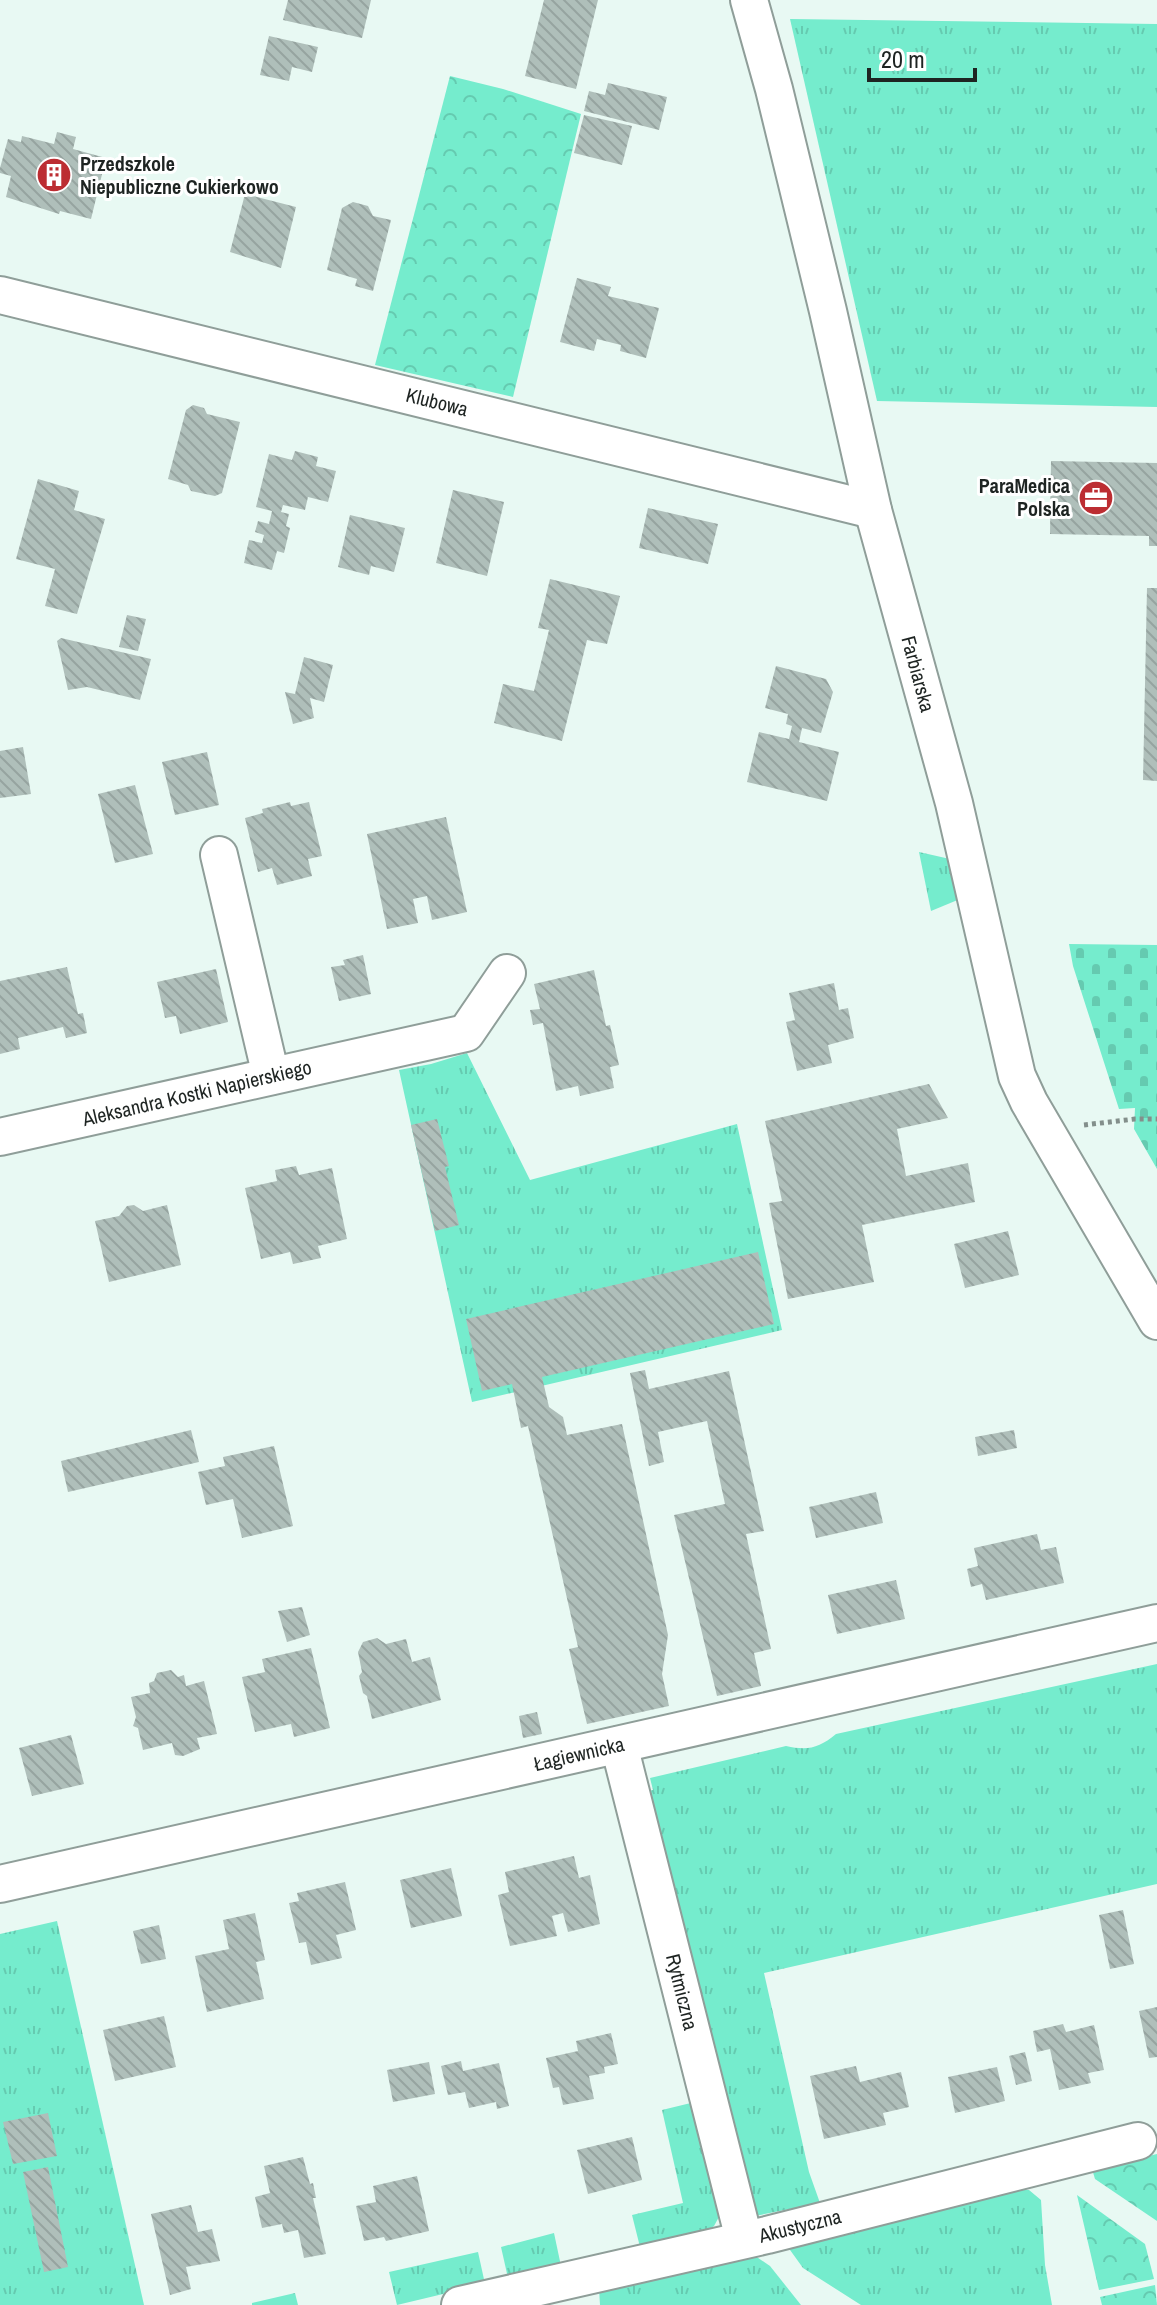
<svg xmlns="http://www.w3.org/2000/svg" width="1157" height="2305" font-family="'Archivo Narrow',sans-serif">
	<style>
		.grass { fill: url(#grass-tufts) }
		.forest { fill: url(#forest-crowns) }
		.cemetery { fill: url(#cemetery-stones) }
		.building { fill: url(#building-back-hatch) }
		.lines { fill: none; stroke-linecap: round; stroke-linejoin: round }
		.minor-casing { stroke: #8f9e99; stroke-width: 40 }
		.path { stroke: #838f8b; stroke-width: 5; stroke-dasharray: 4 4; stroke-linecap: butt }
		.minor { stroke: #fff; stroke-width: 36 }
		.labels { text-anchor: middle; stroke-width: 6; stroke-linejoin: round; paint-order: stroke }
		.poi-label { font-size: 20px; font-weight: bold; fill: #1e2422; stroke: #fff; text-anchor: start }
		.street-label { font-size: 20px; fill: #1e2422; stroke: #fff }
	</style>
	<defs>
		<pattern id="grass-tufts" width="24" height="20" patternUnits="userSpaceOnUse" patternTransform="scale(2)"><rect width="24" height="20" fill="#75eccd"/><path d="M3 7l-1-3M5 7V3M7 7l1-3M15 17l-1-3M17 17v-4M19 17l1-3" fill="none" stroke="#65cab0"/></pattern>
		<pattern id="forest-crowns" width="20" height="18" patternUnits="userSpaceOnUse" patternTransform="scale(2)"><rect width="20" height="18" fill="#75eccd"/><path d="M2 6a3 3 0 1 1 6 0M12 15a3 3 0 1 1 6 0" fill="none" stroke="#65cab0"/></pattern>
		<pattern id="cemetery-stones" width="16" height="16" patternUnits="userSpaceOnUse" patternTransform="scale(2)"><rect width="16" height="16" fill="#75eccd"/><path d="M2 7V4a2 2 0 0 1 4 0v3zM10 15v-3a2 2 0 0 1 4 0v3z" fill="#65cab0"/></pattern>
		<pattern id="building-back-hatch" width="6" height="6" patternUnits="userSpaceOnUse" patternTransform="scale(2)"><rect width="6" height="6" fill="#afbfba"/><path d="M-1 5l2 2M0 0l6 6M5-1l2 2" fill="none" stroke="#96a4a0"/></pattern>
	</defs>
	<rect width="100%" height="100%" fill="#e8f9f3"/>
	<g class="grass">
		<polygon points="790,19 1157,24 1157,407 877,401"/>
		<polygon points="919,852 950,859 960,899 931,911"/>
		<polygon points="467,1053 530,1180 737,1124 782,1330 472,1402 399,1070 431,1064"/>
		<path d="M1157 1664V1884L764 1973 809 2172 820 2203 755 2216 643 1792 653 1790 650 1778 786 1746C808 1751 819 1748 836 1734Z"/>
		<polygon points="57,1921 144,2305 0,2305 0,1934"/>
		<polygon points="699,2101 720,2215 714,2226 705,2232 640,2247 632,2215 683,2203 662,2110"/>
		<polygon points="1012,2189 1029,2190 1041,2200 1045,2265 1052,2305 861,2305 803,2268 785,2243"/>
		<polygon points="554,2233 561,2266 508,2278 501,2247"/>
		<polygon points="748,2251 770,2266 801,2305 600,2305 599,2288"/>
		<polygon points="478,2252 485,2284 397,2305 389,2272"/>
		<polygon points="295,2293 298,2305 252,2305 252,2303"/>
	</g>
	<g class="forest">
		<polygon points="450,76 503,89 581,114 513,397 375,365"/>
		<polygon points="1157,2154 1157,2221 1095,2179 1092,2169"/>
		<polygon points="1077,2195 1145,2244 1154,2279 1099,2290"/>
		<polygon points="1155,2285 1157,2305 1102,2305 1100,2297"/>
	</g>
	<polygon class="cemetery" points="1069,944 1157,945 1157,1169 1134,1129 1135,1108 1119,1109 1073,966"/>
	<g class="building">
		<polygon points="288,0 371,0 362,38 283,20"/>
		<polygon points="544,0 598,0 576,89 525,76"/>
		<polygon points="269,36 318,47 312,72 292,67 289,81 260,75"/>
		<polygon points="608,83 667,97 659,130 584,111 589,91 605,95"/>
		<polygon points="584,115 632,126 622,165 574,153"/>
		<polygon points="57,132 76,137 73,149 106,158 91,219 60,211 59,214 6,197 11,176 0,173 0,168 8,139 21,142 22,136 54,144"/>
		<polygon points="245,194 296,207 281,268 230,252"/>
		<polygon points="353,202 368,206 373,216 391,220 373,291 355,286 357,279 327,270 342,208"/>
		<polygon points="577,278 611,287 608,296 659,308 646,358 620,351 621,345 597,339 594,351 560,342"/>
		<polygon points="193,405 204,408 207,414 240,422 222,493 215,496 191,491 188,485 168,479 186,410"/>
		<polygon points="295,451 318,457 316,466 336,471 328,502 308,497 305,510 283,505 281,512 289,514 286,526 290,528 284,553 277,551 272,570 244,563 249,540 262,543 264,535 255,532 258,521 269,524 272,511 256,507 269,454 292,460"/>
		<polygon points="1051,461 1157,463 1157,546 1149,546 1149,536 1050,534"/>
		<polygon points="38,479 79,491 74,510 105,519 77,614 45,606 55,569 16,559"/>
		<polygon points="453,490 504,502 487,576 436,563"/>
		<polygon points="648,508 718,524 708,564 639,548"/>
		<polygon points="350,515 405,528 394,572 371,566 369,575 338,567"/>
		<polygon points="550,579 620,596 607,644 587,640 562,741 494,723 503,684 534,691 549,630 538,628"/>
		<polygon points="1147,588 1157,588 1157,781 1143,780"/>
		<polygon points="127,615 146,619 138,651 119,647"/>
		<polygon points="61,638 151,659 140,700 87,687 68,690 57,641"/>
		<polygon points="304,657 333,665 324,702 310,698 314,718 293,724 285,692 295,694"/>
		<polygon points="776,666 826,679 833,692 821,733 802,728 799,742 839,752 827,801 747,782 759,732 789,739 792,726 786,724 788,714 765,708"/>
		<polygon points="23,747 31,794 0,798 0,751"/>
		<polygon points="207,752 219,805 175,815 162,762"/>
		<polygon points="135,785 153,854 115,863 98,794"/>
		<polygon points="290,802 291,806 309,802 322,856 308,859 312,876 277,885 272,868 258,872 245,818 263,813 262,809"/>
		<polygon points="446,817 467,912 432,920 427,896 413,899 418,923 387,929 367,834"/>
		<polygon points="363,955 371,994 339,1001 331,967 345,965 343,960"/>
		<polygon points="67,967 78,1014 83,1013 87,1033 66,1038 63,1027 18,1038 20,1049 0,1054 0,981"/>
		<polygon points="216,969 228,1022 180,1034 176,1016 165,1018 157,982"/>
		<polygon points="594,970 606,1026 610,1025 619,1065 610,1067 614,1088 580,1096 578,1086 556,1091 543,1023 533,1025 530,1010 540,1009 534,984"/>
		<polygon points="834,983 839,1010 848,1008 854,1038 828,1045 832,1063 797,1071 786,1022 795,1020 789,993"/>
		<polygon points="929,1084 948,1118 897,1129 906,1176 968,1163 975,1202 862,1225 874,1282 788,1299 769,1203 782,1201 765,1121"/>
		<polygon points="437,1119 449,1166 445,1167 459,1225 435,1231 411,1125"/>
		<polygon points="296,1166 299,1175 332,1168 347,1239 318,1246 321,1258 293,1264 290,1252 261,1259 245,1188 277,1181 275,1170"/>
		<polygon points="134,1205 143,1211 167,1205 181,1265 109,1282 95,1221 119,1216 127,1206"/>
		<polygon points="1008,1231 1019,1275 965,1288 954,1244"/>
		<polygon points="758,1252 774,1324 542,1377 549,1407 563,1417 567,1435 622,1424 668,1635 662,1674 669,1706 587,1724 569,1649 578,1647 528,1426 521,1428 512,1384 482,1391 466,1319"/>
		<polygon points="645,1370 649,1389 729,1371 764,1531 746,1534 771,1649 754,1653 761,1686 717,1696 674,1515 725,1504 707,1421 658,1432 664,1462 649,1466 630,1373"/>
		<polygon points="191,1430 199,1462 68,1492 61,1461"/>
		<polygon points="1014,1430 1017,1448 978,1456 975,1437"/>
		<polygon points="274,1446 293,1526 242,1538 233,1499 206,1505 198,1472 225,1466 223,1457"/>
		<polygon points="876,1492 883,1523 816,1538 809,1507"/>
		<polygon points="1037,1534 1041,1550 1056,1547 1064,1583 986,1600 982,1584 971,1587 967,1569 978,1566 974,1548"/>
		<polygon points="896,1580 905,1619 837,1634 828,1595"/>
		<polygon points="302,1607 310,1635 287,1642 278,1611"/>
		<polygon points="377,1638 386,1644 406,1639 412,1662 430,1657 441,1700 372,1719 367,1696 363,1693 359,1676 362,1672 358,1652 363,1642"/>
		<polygon points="311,1648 330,1728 294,1737 291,1724 255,1732 242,1677 265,1672 262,1659"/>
		<polygon points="171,1670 178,1677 184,1675 186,1686 204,1681 217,1734 197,1738 200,1749 183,1756 175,1755 172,1743 143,1750 138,1728 133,1726 136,1717 131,1697 150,1693 149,1683 154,1681 157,1673"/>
		<polygon points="537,1712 542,1734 523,1738 519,1716"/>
		<polygon points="71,1735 84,1784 32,1796 19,1748"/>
		<polygon points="574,1856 579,1878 590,1875 600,1924 568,1932 563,1913 552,1916 557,1936 510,1946 498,1895 509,1892 505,1872"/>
		<polygon points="451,1868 462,1916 411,1928 400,1880"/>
		<polygon points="345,1882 356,1930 336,1935 342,1958 311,1965 306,1942 299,1943 289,1903 299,1901 297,1893"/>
		<polygon points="1123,1910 1134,1964 1110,1969 1099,1915"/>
		<polygon points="255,1913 265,1960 256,1962 264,1999 207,2012 195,1956 229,1949 223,1920"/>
		<polygon points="159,1925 166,1959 141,1964 133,1931"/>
		<polygon points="1157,2007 1157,2057 1149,2058 1139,2011"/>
		<polygon points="164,2016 176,2067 115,2081 103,2030"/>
		<polygon points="1063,2024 1066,2032 1094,2025 1104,2070 1088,2073 1091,2083 1059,2090 1050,2049 1037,2052 1033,2031"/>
		<polygon points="611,2033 618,2064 604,2067 605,2073 589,2076 594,2099 563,2105 559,2087 553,2088 546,2058 578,2051 576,2041"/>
		<polygon points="1025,2052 1032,2081 1016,2085 1009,2056"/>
		<polygon points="461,2061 463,2071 499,2063 509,2106 497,2109 496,2102 469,2108 465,2092 448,2095 441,2066"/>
		<polygon points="429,2062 435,2094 393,2102 387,2070"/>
		<polygon points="856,2066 860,2082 901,2072 909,2107 883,2113 886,2125 824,2139 810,2076"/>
		<polygon points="997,2067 1005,2101 955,2113 948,2077"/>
		<polygon points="48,2113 57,2156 13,2164 3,2122"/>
		<polygon points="632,2137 642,2180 588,2194 577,2150"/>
		<polygon points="303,2157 310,2184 313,2183 316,2198 313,2198 326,2254 304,2258 298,2230 284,2233 282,2224 262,2228 255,2197 270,2193 264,2166"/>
		<polygon points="48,2167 68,2267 44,2272 23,2172"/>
		<polygon points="417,2176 429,2231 386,2241 384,2237 364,2241 356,2206 376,2202 373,2186"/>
		<polygon points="191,2205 198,2232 212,2229 220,2261 186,2267 191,2289 170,2295 151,2214"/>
	</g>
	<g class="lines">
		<defs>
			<g id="minor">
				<polyline points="749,0 774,89 828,311 873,510 954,803 1017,1076 1029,1102 1157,1321"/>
				<polyline points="0,295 873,510"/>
				<polyline points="219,855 271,1076"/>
				<polyline points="0,1137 466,1033 507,973"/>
				<polyline points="619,1745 744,2239"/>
				<polyline points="0,1884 1157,1623"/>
				<polyline points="460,2305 767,2235 1138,2141"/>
			</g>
		</defs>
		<use href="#minor" class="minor-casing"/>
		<polyline class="path" points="1084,1125 1135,1119 1157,1119"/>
		<use href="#minor" class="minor"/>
	</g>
	<defs>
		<symbol id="building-disc" viewBox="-11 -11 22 22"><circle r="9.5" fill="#bc2d32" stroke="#fff"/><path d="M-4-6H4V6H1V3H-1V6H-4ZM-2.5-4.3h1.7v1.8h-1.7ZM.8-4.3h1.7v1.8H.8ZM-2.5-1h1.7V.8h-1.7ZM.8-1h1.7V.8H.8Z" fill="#fff"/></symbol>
		<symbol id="office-disc" viewBox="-11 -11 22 22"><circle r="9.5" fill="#bc2d32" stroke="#fff"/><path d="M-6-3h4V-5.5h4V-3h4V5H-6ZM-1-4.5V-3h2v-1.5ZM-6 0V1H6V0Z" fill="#fff"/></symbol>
	</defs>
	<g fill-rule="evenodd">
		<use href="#building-disc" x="34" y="155" width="40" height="40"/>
		<use href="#office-disc" x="1076" y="478" width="40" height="40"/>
	</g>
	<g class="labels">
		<g class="poi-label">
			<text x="80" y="171">Przedszkole<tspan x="80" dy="23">Niepubliczne Cukierkowo</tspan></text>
			<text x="1070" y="493" text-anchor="end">ParaMedica<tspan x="1070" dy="23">Polska</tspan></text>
		</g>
		<g class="street-label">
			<text transform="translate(437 402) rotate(14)" y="7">Klubowa</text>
			<text transform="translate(918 674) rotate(75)" y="7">Farbiarska</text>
			<text transform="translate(197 1093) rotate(-13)" y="7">Aleksandra Kostki Napierskiego</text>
			<text transform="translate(579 1754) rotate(-13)" y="7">Łagiewnicka</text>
			<text transform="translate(682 1992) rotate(76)" y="7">Rytmiczna</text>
			<text transform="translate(800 2226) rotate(-14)" y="7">Akustyczna</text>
		</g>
	</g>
	<path d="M869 68v12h106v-12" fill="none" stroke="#1e2422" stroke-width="4"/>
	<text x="881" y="68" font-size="24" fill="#1e2422" stroke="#ffffff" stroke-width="6" paint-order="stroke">20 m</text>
</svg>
